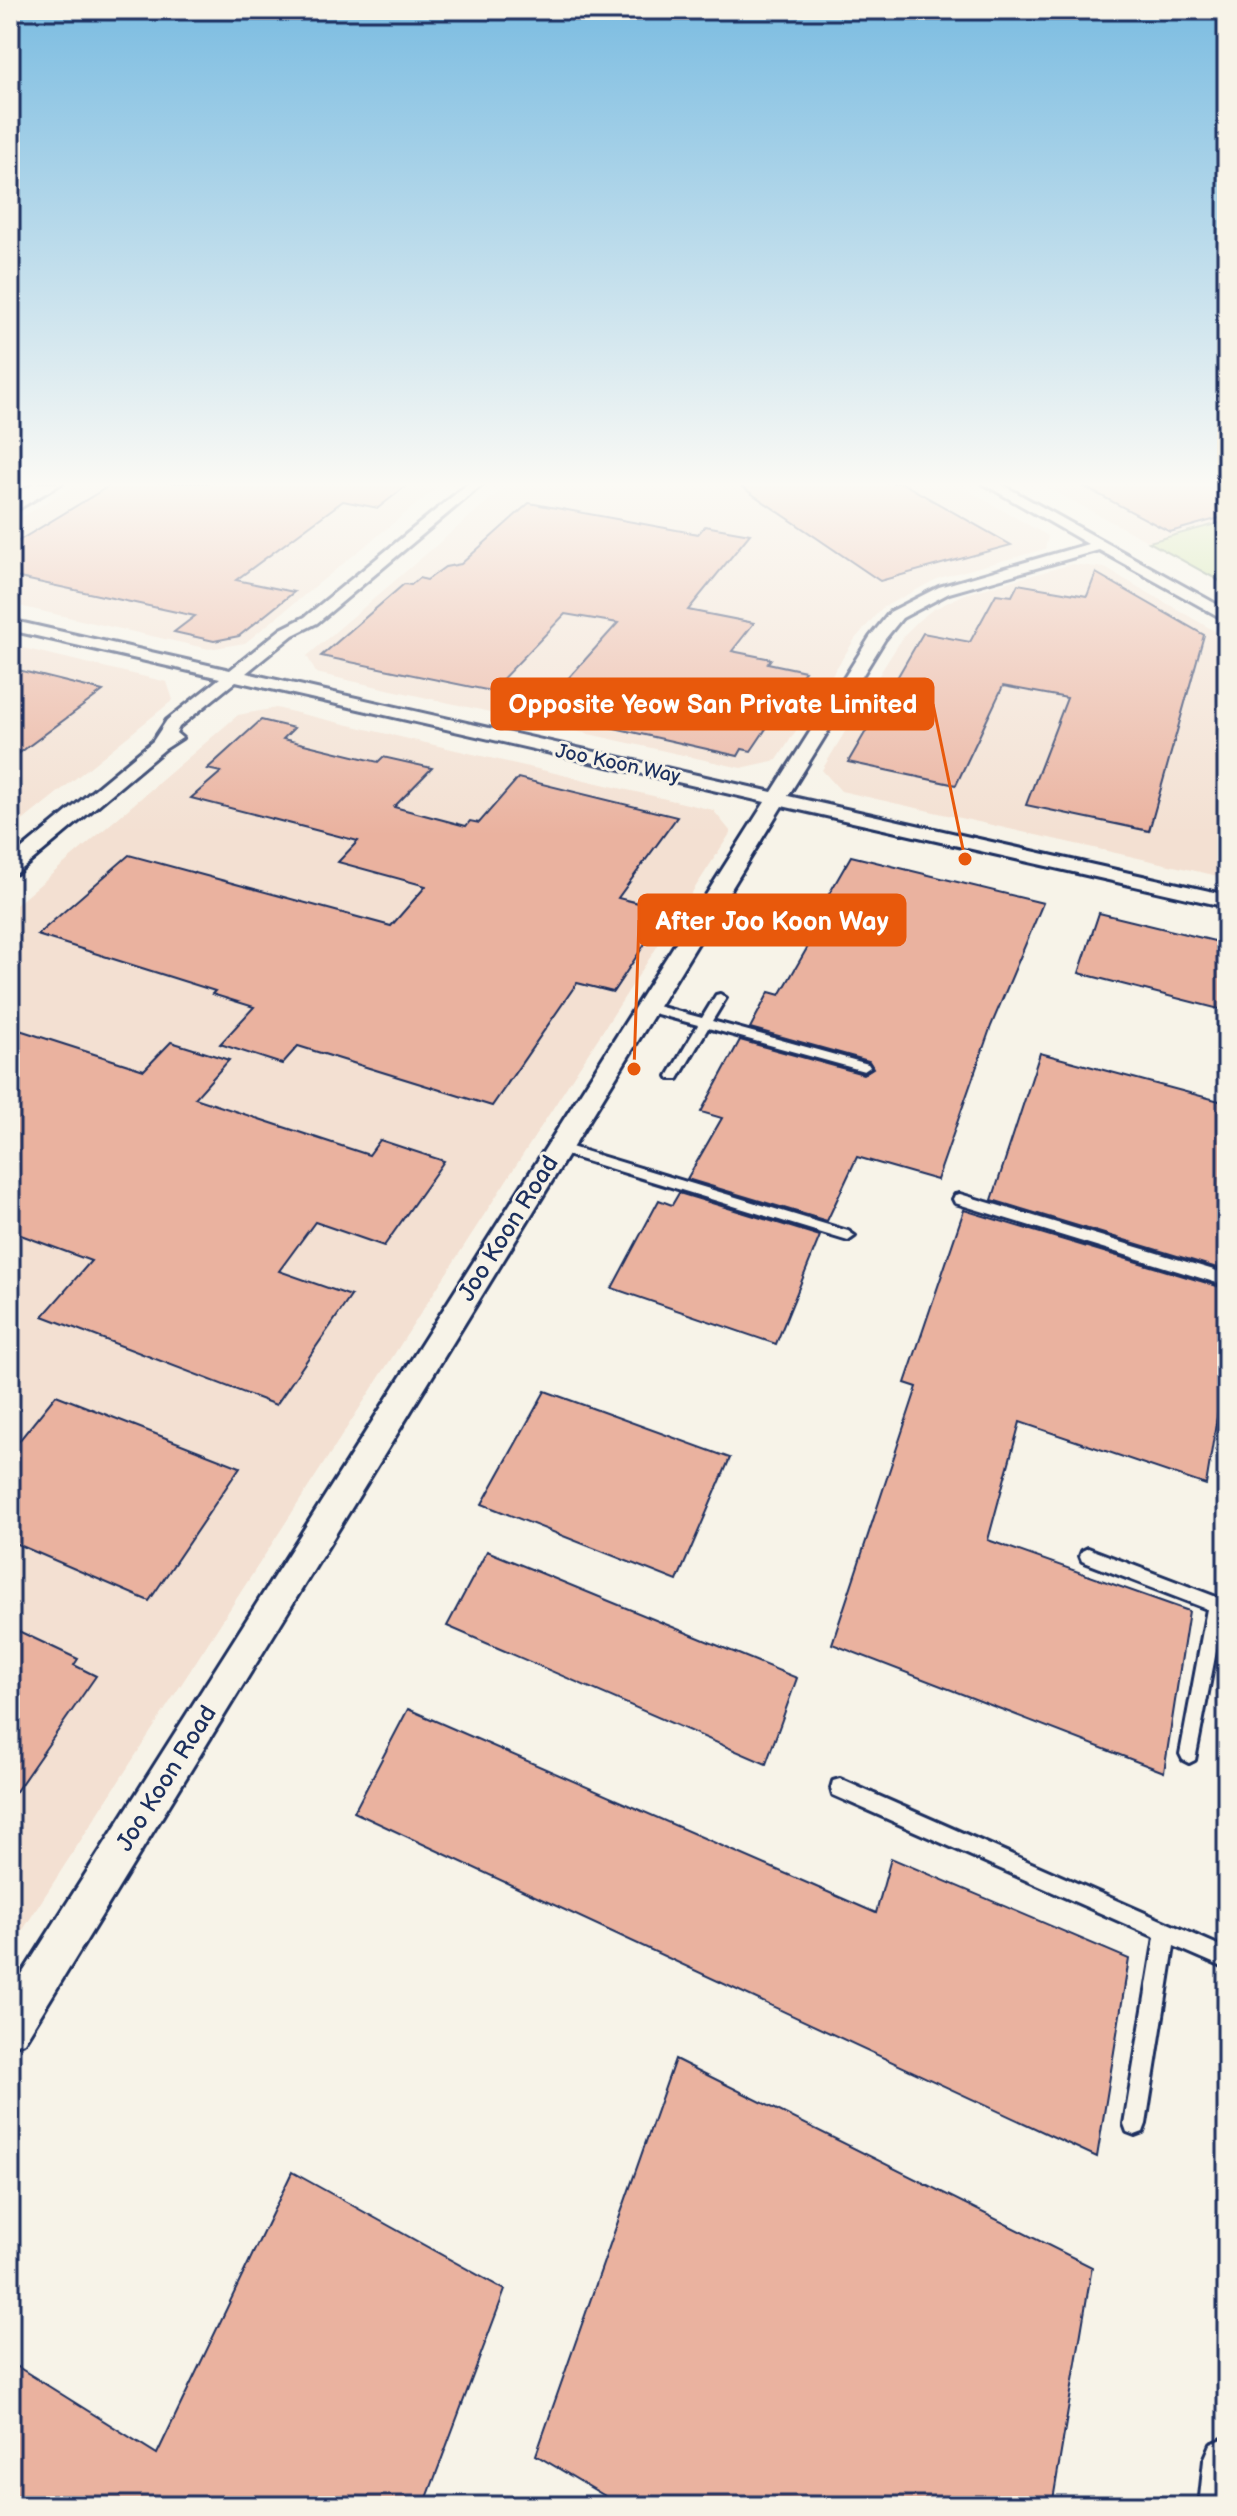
<svg xmlns="http://www.w3.org/2000/svg" width="1237" height="2516" font-family="'Balsamiq Sans',sans-serif">
	<style>
		.built { fill: #f3e0d2 }
		.green { fill: #c3df97; stroke: #6f877a; stroke-width: 2 }
		.building { fill: #eab29f; stroke: #1b2f5e; stroke-width: 2 }
		.lines { fill: none; stroke-linecap: round; stroke-linejoin: round }
		.service-casing { stroke: #1b2f5e; stroke-width: 6 }
		.minor-casing { stroke: #1b2f5e; stroke-width: 6 }
		.primary-casing { stroke: #1b2f5e; stroke-width: 6 }
		.motorway-casing { stroke: #1b2f5e; stroke-width: 6 }
		.service { fill: #f7f3e8; fill-rule: evenodd }
		.minor { fill: #f7f3e8; fill-rule: evenodd }
		.primary { fill: #f7f3e8; fill-rule: evenodd }
		.motorway { fill: #f7f3e8; fill-rule: evenodd }
		.labels { text-anchor: middle; stroke-width: 6; stroke-linejoin: round; paint-order: stroke }
		.far-street-label { font-size: 20px; fill: #1b2f5e; stroke: #f7f3e8 }
		.street-label { font-size: 24px; fill: #1b2f5e; stroke: #f7f3e8 }
		.leader { fill: none; stroke: #e8590c; stroke-width: 3 }
		.callout-dot { fill: #e8590c; stroke: #f7f3e8; stroke-width: 3 }
		.callout { fill: #e8590c; stroke: #e8590c; stroke-width: 3 }
		.callout-label { font-size: 26px; text-anchor: middle; font-weight: bold; fill: #fff }
	</style>
	<rect width="100%" height="100%" fill="#f7f3e8"/>
	<filter id="ink" filterUnits="userSpaceOnUse"><feTurbulence type="fractalNoise" baseFrequency=".0125" numOctaves="2"/><feDisplacementMap in="SourceGraphic" scale="16" xChannelSelector="R" yChannelSelector="G"/><feConvolveMatrix kernelMatrix="1 2 1 2 8 2 1 2 1" color-interpolation-filters="sRGB"/></filter>
	<g filter="url(#ink)">
		<g class="built">
			<polygon points="78,483 443,483 245,643 209,649 10,604 10,524"/>
			<polygon points="509,483 955,483 1048,536 1045,549 939,578 882,608 855,639 777,760 741,768 316,673 307,656"/>
			<polygon points="1039,483 1227,483 1227,521 1149,542"/>
			<polygon points="1072,564 1105,568 1227,638 1227,878 841,791 822,770 884,667 905,634 918,621 932,610 965,594"/>
			<polygon points="10,645 167,682 173,700 10,831"/>
			<polygon points="276,708 713,810 731,832 10,1950 10,910 238,715"/>
		</g>
		<polygon class="green" points="1227,521 1227,585 1149,542"/>
		<g class="building">
			<polygon points="114,483 410,483 378,508 343,501 236,580 294,592 239,636 214,641 174,632 195,616 10,576 10,546"/>
			<polygon points="736,483 902,483 1011,545 880,581"/>
			<polygon points="1077,483 1227,483 1227,516 1170,532"/>
			<polygon points="529,503 698,534 705,526 750,534 688,610 754,623 732,651 771,659 768,663 805,671 751,751 742,749 738,756 539,711 618,623 565,614 491,691 321,656 404,584 411,585 419,578 427,580 445,567 461,564"/>
			<polygon points="1096,573 1204,635 1149,831 1026,805 1067,698 1003,686 956,785 848,762 923,633 970,642 996,594 1012,596 1018,584 1087,596"/>
			<polygon points="10,668 103,691 10,760"/>
			<polygon points="261,720 294,728 283,739 378,762 383,757 432,768 394,807 466,826 470,821 479,823 518,778 677,817 618,898 658,908 655,913 658,914 651,925 656,927 613,992 577,983 492,1106 298,1046 282,1064 220,1044 254,1007 212,994 215,991 37,935 129,855 391,926 426,886 338,862 358,841 191,798 221,772 207,769"/>
			<polygon points="851,856 1043,903 991,1026 937,1180 857,1157 827,1221 687,1179 722,1118 701,1112 740,1040 863,1074 873,1068 869,1061 750,1028 769,992 780,995 829,910 821,908"/>
			<polygon points="1099,913 1227,944 1227,1011 1079,973"/>
			<polygon points="10,1027 144,1070 171,1042 229,1060 195,1098 369,1155 380,1140 444,1161 384,1246 315,1222 279,1271 351,1296 276,1405 43,1316 91,1261 10,1231"/>
			<polygon points="1040,1053 1227,1103 1227,1271 992,1200"/>
			<polygon points="679,1193 820,1236 776,1344 612,1288 659,1200 672,1205"/>
			<polygon points="964,1210 1227,1289 1227,1356 1206,1485 1020,1422 988,1540 1189,1611 1164,1772 832,1644 917,1387 905,1383"/>
			<polygon points="545,1391 730,1458 677,1581 482,1504"/>
			<polygon points="56,1395 240,1467 149,1601 10,1541 10,1452"/>
			<polygon points="487,1551 797,1678 766,1764 447,1626"/>
			<polygon points="10,1627 78,1659 74,1665 96,1676 10,1800"/>
			<polygon points="408,1709 876,1913 891,1858 1129,1959 1097,2157 354,1812"/>
			<polygon points="675,2059 1092,2267 1052,2506 622,2506 536,2455"/>
			<polygon points="292,2172 505,2290 424,2506 10,2506 10,2362 157,2454"/>
		</g>
		<g class="lines">
			<defs>
				<g id="service">
					<polygon points="720,994 726,998 712,1021 868,1064 870,1067 864,1071 708,1028 678,1079 670,1079 668,1076 698,1025 642,1010 640,1007 646,1003 702,1018 716,995"/>
					<polygon points="558,1143 848,1231 855,1236 848,1241 553,1151 551,1148"/>
					<polygon points="960,1194 1227,1274 1227,1286 955,1203 953,1199 955,1195"/>
					<polygon points="1088,1548 1227,1601 1227,1617 1223,1615 1195,1760 1189,1763 1183,1760 1180,1754 1207,1609 1082,1561 1080,1556 1082,1551"/>
					<polygon points="840,1779 1227,1949 1227,1969 1174,1946 1146,2124 1143,2132 1135,2135 1127,2132 1124,2124 1155,1937 833,1795 831,1788 833,1781"/>
				</g>
				<g id="minor">
					<polygon points="469,483 484,483 317,623 293,635 246,673 772,792 870,637 890,612 939,587 1088,544 982,483 999,483 1227,610 1227,621 1099,550 949,593 902,618 885,639 788,796 1227,895 1227,907 782,806 24,2042 10,2047 10,1993 765,802 236,681 179,727 176,733 182,738 165,749 17,873 10,875 10,859 153,741 167,720 220,678 10,630 10,620 230,670 281,629 305,617"/>
					<polygon points="1227,2437 1227,2506 1199,2506 1204,2460 1211,2444"/>
				</g>
				<polygon id="primary" points="35,483 62,483 10,514 10,498"/>
				<polygon id="motorway" points="10,483 22,483 19,488 11,490"/>
			</defs>
			<use href="#service" class="service-casing"/>
			<use href="#minor" class="minor-casing"/>
			<use href="#primary" class="primary-casing"/>
			<use href="#motorway" class="motorway-casing"/>
			<use href="#service" class="service"/>
			<use href="#minor" class="minor"/>
			<use href="#primary" class="primary"/>
			<use href="#motorway" class="motorway"/>
		</g>
	</g>
	<linearGradient id="sky" x2="0" y2="1"><stop stop-color="#7bbce1"/><stop offset="0.58" stop-color="#fbfaf5"/><stop offset="1" stop-color="#fbfaf5" stop-opacity="0"/></linearGradient>
	<rect width="1237" height="835" fill="url(#sky)"/>
	<g class="labels">
		<g class="far-street-label">
			<text transform="translate(618 763) rotate(12)" y="7">Joo Koon Way</text>
		</g>
		<g class="street-label">
			<text transform="translate(508 1228) rotate(-58)" y="8">Joo Koon Road</text>
			<text transform="translate(166 1778) rotate(-58)" y="8">Joo Koon Road</text>
		</g>
	</g>
	<path class="leader" d="M965 859L933 704M634 1069L639 920"/>
	<g class="callout-dot">
		<circle cx="965" cy="859" r="8"/>
		<circle cx="634" cy="1069" r="8"/>
	</g>
	<g class="callout">
		<rect x="492" y="679" width="441" height="50" rx="8"/>
		<rect x="639" y="895" width="266" height="50" rx="8"/>
	</g>
	<g class="callout-label">
		<text x="713" y="713">Opposite Yeow San Private Limited</text>
		<text x="772" y="930">After Joo Koon Way</text>
	</g>
	<rect width="1237" height="2516" fill="none" stroke="#f7f3e8" stroke-width="40"/>
	<rect x="20" y="20" width="1197" height="2476" fill="none" stroke="#1b2f5e" stroke-width="3" filter="url(#ink)"/>
</svg>
